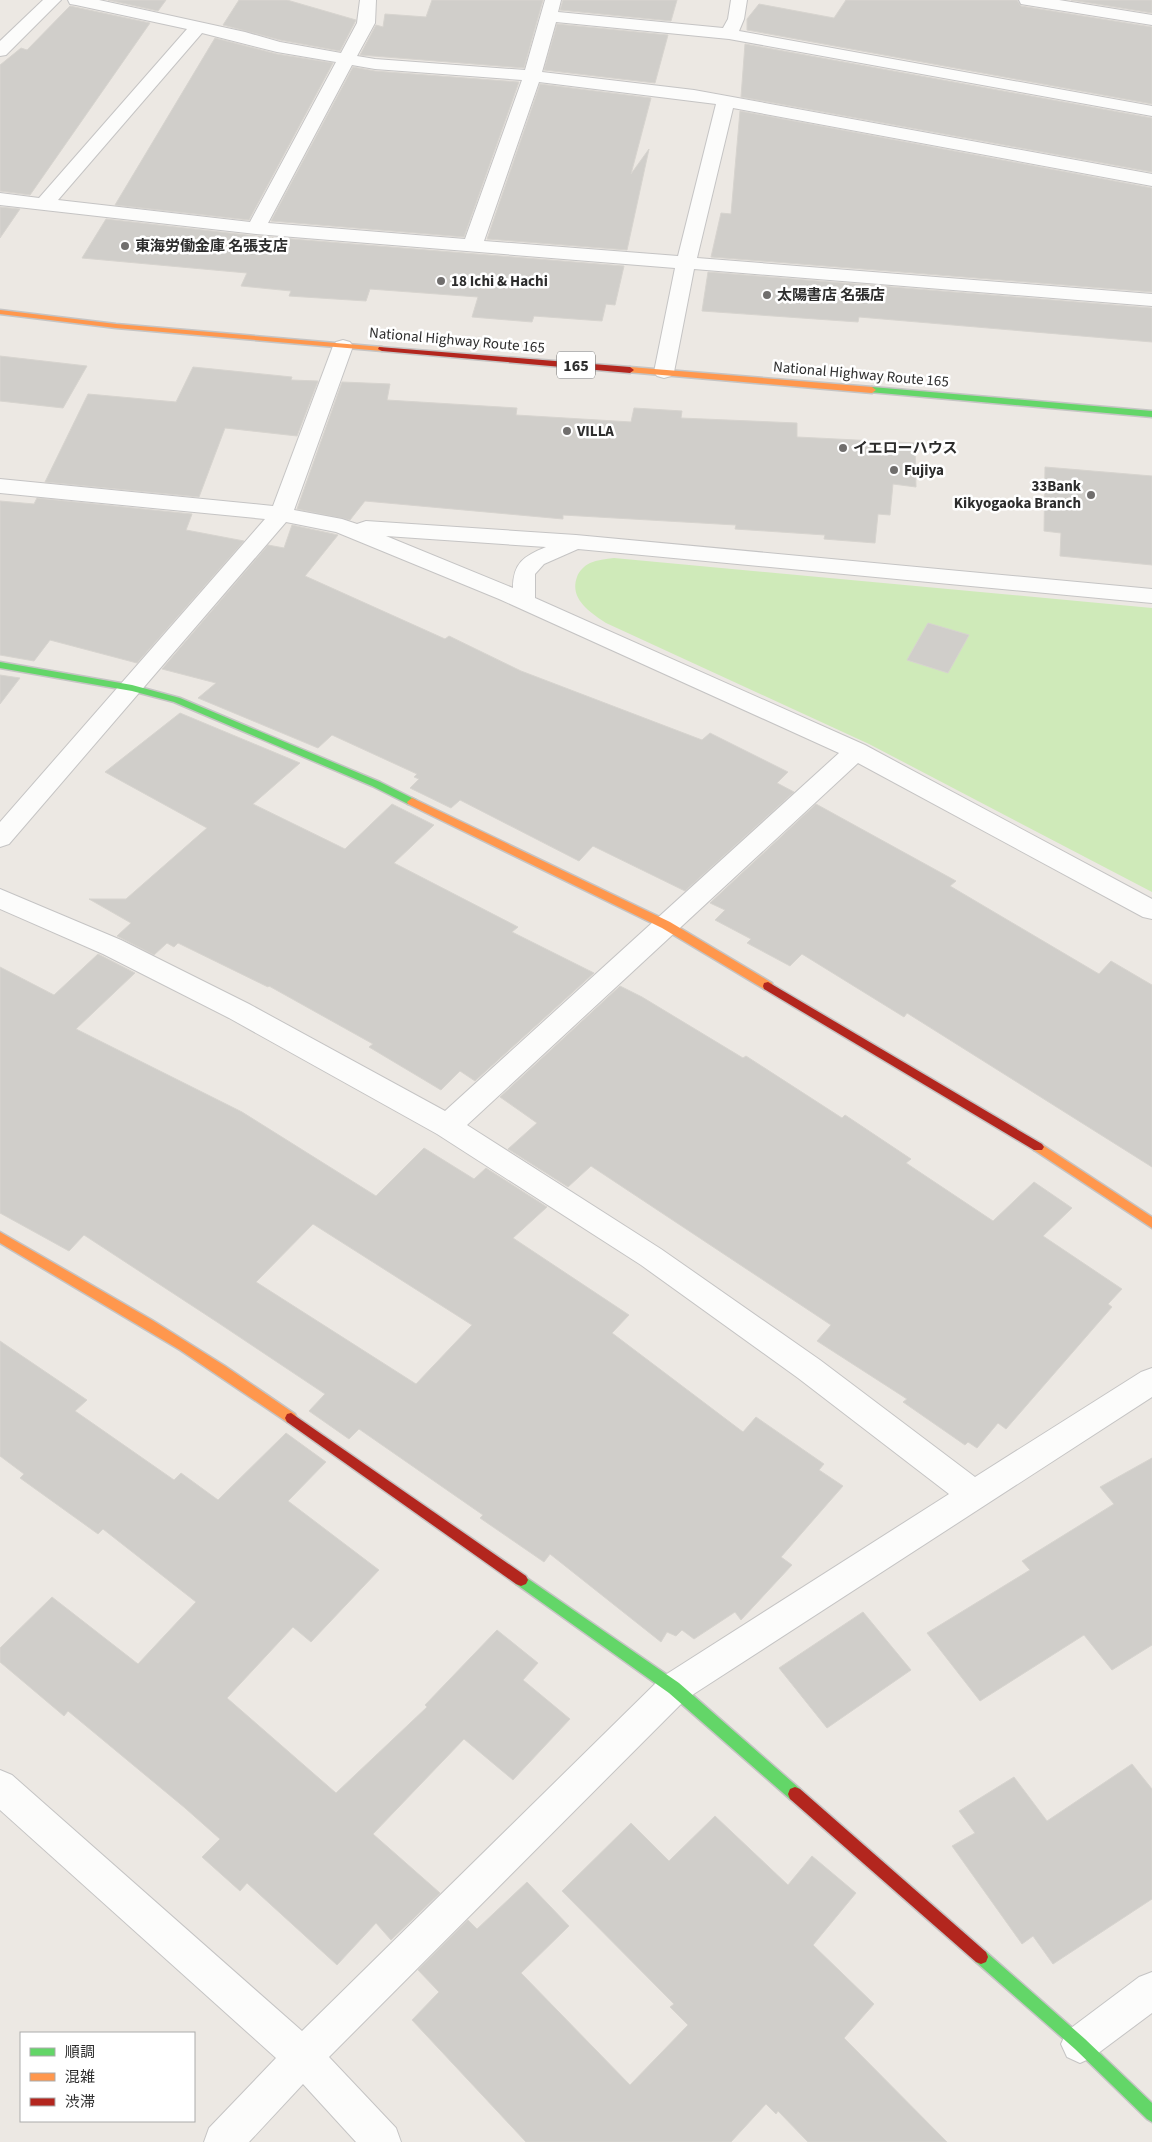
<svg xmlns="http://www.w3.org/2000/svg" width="1152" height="2142" font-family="'Source Sans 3','Noto Sans JP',sans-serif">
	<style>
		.green { fill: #cfeab9 }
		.building { fill: #d0ceca; stroke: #d7d4cf; fill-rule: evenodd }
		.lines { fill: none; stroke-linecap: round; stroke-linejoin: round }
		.street-casing { stroke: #c5c4c4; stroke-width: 2 }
		.fast-casing { stroke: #c5c4c4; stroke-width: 3 }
		.slow-casing { stroke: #c5c4c4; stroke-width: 3 }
		.jam-casing { stroke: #c5c4c4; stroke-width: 3 }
		.street { fill: #fcfcfb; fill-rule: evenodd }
		.fast { fill: #63d668; fill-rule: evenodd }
		.slow { fill: #ff974d; fill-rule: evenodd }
		.jam { fill: #b3261e; fill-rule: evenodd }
		.poi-dot { fill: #706e6d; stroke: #fff; stroke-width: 2 }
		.labels { text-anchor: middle; stroke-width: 5; stroke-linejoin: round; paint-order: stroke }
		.far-poi-label { font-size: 15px; font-weight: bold; fill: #2d2d2d; stroke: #fff; text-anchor: start }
		.far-street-label { font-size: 15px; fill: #2d2d2d; stroke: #fff }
		.shield { fill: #fff; stroke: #6c6c6c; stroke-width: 1 }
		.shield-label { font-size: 16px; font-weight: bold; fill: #2d2d2d }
	</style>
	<rect width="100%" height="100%" fill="#ece8e3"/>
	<path class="green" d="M614 558 1152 608V892L869 744 606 623C590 612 569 599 577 577 579 571 584 566 590 563 597 560 606 559 614 558Z"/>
	<g class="building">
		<polygon points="108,0 166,0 158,11"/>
		<polygon points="239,0 287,0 356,20 355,22 340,51 280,40 223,25"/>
		<polygon points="432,0 543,0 524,68 360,55 376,25 383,27 385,14 426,17"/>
		<polygon points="563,0 677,0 671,21 560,10"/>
		<polygon points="846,0 1017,0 1021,6 1152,27 1152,104 747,30 747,19 759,4 834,18"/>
		<polygon points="1071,0 1152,0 1152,13"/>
		<polygon points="70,6 150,23 30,195 0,191 0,65 21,48 27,50"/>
		<polygon points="557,24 668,35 655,83 544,70"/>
		<polygon points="215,38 277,54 333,63 249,220 115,205"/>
		<polygon points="745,44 1152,118 1152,172 741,97"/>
		<polygon points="353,67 375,71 519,82 464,237 271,221"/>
		<polygon points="540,84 651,98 631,174 649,149 627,250 487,239"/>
		<polygon points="740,111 1152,188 1152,292 711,257 721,213 731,214"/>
		<polygon points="0,207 20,209 0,238"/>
		<polygon points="106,219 256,236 624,266 615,305 606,304 602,321 534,316 532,322 472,317 478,297 370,289 366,301 289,296 291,291 241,286 247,273 82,258"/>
		<polygon points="708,272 1152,308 1152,342 859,317 858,322 702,311"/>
		<polygon points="0,356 87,366 63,408 0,401"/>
		<polygon points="193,367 292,377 291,380 318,381 297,436 225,428 199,497 45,482 88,394 176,402"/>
		<polygon points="342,382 390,384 387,400 517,408 516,415 631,422 634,408 682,411 681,418 797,423 797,437 915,443 916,487 893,484 890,515 878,514 875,543 824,539 825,535 735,529 736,525 563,515 563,519 365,501 350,520 297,509"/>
		<polygon points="1045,467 1152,476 1152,565 1060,556 1061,533 1044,531"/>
		<polygon points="37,498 192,514 186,530 244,541 137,663 50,640 34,661 0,655 0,501 34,504"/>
		<polygon points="292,525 338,535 305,576 445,639 449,636 521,671 702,740 710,733 788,772 777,783 794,792 685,891 593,846 579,861 460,800 451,808 410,788 419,779 414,777 417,774 332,735 318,748 198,698 216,683 162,669 268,545 284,548"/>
		<polygon points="928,623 969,635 948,673 907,660"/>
		<polygon points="0,675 20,678 0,704"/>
		<polygon points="180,713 300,763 253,804 345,849 392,804 434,825 394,863 518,927 512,932 594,973 475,1081 460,1071 441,1090 369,1047 373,1044 269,986 268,987 178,943 174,947 167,943 154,955 117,936 131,923 89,899 126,899 207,828 105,772"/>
		<polygon points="816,804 956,881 950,886 1099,974 1111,961 1152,985 1152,1167 907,1013 904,1017 802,954 790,966 747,943 751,939 715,920 725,910 710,903"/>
		<path d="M98 954 135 973 76 1029 242 1112 376 1196 424 1148 474 1179 486 1168 547 1207 513 1238 629 1315 612 1333 743 1432 756 1417 824 1464 819 1470 843 1486 781 1557 792 1565 741 1620 735 1612 694 1639 682 1630 676 1636 667 1632 661 1642 550 1554 544 1562 480 1518 483 1515 359 1429 349 1439 309 1411 325 1394 217 1322 84 1235 69 1251 0 1213V967L54 995ZM313 1224 472 1325 416 1384 256 1282Z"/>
		<polygon points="620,986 642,997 743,1058 746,1056 842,1118 845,1115 911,1159 906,1163 993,1221 1034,1182 1072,1208 1043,1236 1122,1289 1108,1304 1112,1307 1006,1429 998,1423 977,1448 968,1442 965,1445 903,1402 907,1399 817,1341 831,1325 591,1166 568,1187 508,1149 537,1123 500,1097"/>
		<polygon points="0,1341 87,1400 75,1411 174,1480 181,1473 218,1500 286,1433 326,1462 288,1501 379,1570 311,1642 293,1627 227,1698 336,1793 427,1707 425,1705 497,1630 538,1663 523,1680 570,1719 513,1780 464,1739 373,1834 440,1893 391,1940 376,1923 337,1965 247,1883 240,1891 202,1857 220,1839 185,1808 68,1711 64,1716 0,1662 0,1648 52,1597 138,1664 196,1602 103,1529 98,1534 20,1478 24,1474 0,1456"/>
		<polygon points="1152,1458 1152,1645 1112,1670 1084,1635 980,1701 927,1633 1030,1570 1022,1561 1114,1504 1100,1487"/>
		<polygon points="863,1612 911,1670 827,1728 779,1668"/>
		<polygon points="1132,1764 1152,1789 1152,1899 1053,1964 1033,1936 1022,1944 952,1846 975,1833 959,1811 1014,1777 1047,1821"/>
		<polygon points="715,1816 788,1885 812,1856 856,1893 813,1945 874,2004 844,2038 947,2142 808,2142 778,2111 776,2114 766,2104 731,2142 526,2142 412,2020 439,1992 418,1970 468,1920 477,1929 527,1882 569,1926 521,1973 630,2085 688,2025 670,2007 674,2004 562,1891 631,1823 669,1861"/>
	</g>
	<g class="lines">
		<defs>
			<g id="street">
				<polygon points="43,0 61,0 6,55 0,56 0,41"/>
				<path d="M68 0H99L245 32 280 42 341 53 357 23 360 0H376L375 23 357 56 375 59 525 70 545 0H561L558 12 723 28 728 19 731 0H747L744 19 739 31 1152 106V116L729 39 556 22 542 72 694 90 1152 174V186L733 108 697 258 1152 294V306L694 269 674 372 671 376 664 378 657 376 654 372 675 268 256 234 0 205V193L39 198 187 29 76 5 70 4ZM202 33 277 52 336 62 250 222 58 200ZM352 65 375 69 522 80 465 239 268 223ZM539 82 716 104 678 256 484 241Z"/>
				<polygon points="1019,0 1059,0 1152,15 1152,25 1027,5 1021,4"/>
				<path d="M343 340 350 342 353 346 294 510 342 519 357 524 366 521 576 535 1152 589V603L578 549 544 564 535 574V598L865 745 1152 899V919L1143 917 858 763 467 1125 661 1249 820 1360 975 1477 1141 1372 1152 1368V1397L686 1699 329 2057 396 2128 401 2142H356L303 2084 249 2142H204L209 2128 276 2058 0 1810V1770L12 1775 302 2031 662 1677 949 1494 798 1378 641 1265 437 1134 229 1018 103 954 0 909V889L121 940 249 1004 445 1111 839 753 499 599 336 532 286 522 9 844 0 847V822L265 519 0 493V479L273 506 333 346 336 342ZM386 536 546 547C524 556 513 563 513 588Z"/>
				<polygon points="1152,1972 1152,2013 1093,2057 1080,2063 1067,2057 1061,2044 1067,2031 1139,1977"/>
			</g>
			<g id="fast">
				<polygon points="872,387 1152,411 1152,417 869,392 868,390"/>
				<polygon points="0,662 132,685 180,698 380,782 416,800 417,802 416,804 408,804 372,786 174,702 132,691 0,668"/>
				<polygon points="521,1574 679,1683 800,1789 802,1794 800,1799 795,1801 790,1799 669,1693 516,1584 514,1580 516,1576"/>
				<polygon points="981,1950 986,1952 1085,2039 1152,2103 1152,2122 1147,2119 1075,2049 976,1962 974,1957 976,1952"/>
			</g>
			<g id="slow">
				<polygon points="0,310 116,324 382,347 386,349 382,351 116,328 0,314"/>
				<polygon points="630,367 872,387 876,390 872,393 627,372 627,368"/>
				<polygon points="412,798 670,922 772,983 773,986 768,990 764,989 662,928 408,804 407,802"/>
				<polygon points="1038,1142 1152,1217 1152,1228 1034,1150 1032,1147 1034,1144"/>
				<polygon points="0,1232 152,1320 225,1366 295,1414 297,1418 295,1422 291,1423 287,1422 180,1350 0,1243"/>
			</g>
			<g id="jam">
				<polygon points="379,347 630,367 634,370 630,373 382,351 378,349"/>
				<polygon points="768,982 1042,1144 1044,1147 1042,1150 1034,1150 764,989 763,986 764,983"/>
				<polygon points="291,1413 526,1576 528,1580 526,1584 521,1586 516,1584 287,1422 285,1418 287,1414"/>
				<polygon points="795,1787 800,1789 986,1952 988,1957 986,1962 981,1964 976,1962 790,1799 788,1794 790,1789"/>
			</g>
		</defs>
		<use href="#street" class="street-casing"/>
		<use href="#fast" class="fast-casing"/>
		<use href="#slow" class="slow-casing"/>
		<use href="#jam" class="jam-casing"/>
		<use href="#street" class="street"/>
		<use href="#fast" class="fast"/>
		<use href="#slow" class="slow"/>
		<use href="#jam" class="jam"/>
	</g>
	<g class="poi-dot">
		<circle cx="125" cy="246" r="5"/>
		<circle cx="441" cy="281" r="5"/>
		<circle cx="767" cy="295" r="5"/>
		<circle cx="567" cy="431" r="5"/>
		<circle cx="843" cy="448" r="5"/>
		<circle cx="894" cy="470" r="5"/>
		<circle cx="1091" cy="495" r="5"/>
	</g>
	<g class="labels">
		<g class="far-poi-label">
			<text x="135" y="251">東海労働金庫 名張支店</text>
			<text x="451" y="286">18 Ichi &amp; Hachi</text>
			<text x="777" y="300">太陽書店 名張店</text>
			<text x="577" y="436">VILLA</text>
			<text x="853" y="453">イエローハウス</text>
			<text x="904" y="475">Fujiya</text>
			<text x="1081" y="491" text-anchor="end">33Bank<tspan x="1081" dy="17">Kikyogaoka Branch</tspan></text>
		</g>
		<g class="far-street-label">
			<text transform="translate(457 340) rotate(5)" y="5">National Highway Route 165</text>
			<text transform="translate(861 374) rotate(5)" y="5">National Highway Route 165</text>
		</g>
		<rect class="shield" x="557" y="351.5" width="38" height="27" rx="4"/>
		<g class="shield-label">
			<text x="576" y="371">165</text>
		</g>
	</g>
	<rect x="20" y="2032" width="175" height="90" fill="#ffffff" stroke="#ababab"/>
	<rect x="30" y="2048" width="25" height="8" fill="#63d668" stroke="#ababab"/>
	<text x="65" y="2057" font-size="15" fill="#2d2d2d">順調</text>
	<rect x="30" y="2073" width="25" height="8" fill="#ff974d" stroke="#ababab"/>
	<text x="65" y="2082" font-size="15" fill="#2d2d2d">混雑</text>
	<rect x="30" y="2098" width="25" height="8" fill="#b3261e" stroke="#ababab"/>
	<text x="65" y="2107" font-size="15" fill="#2d2d2d">渋滞</text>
</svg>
